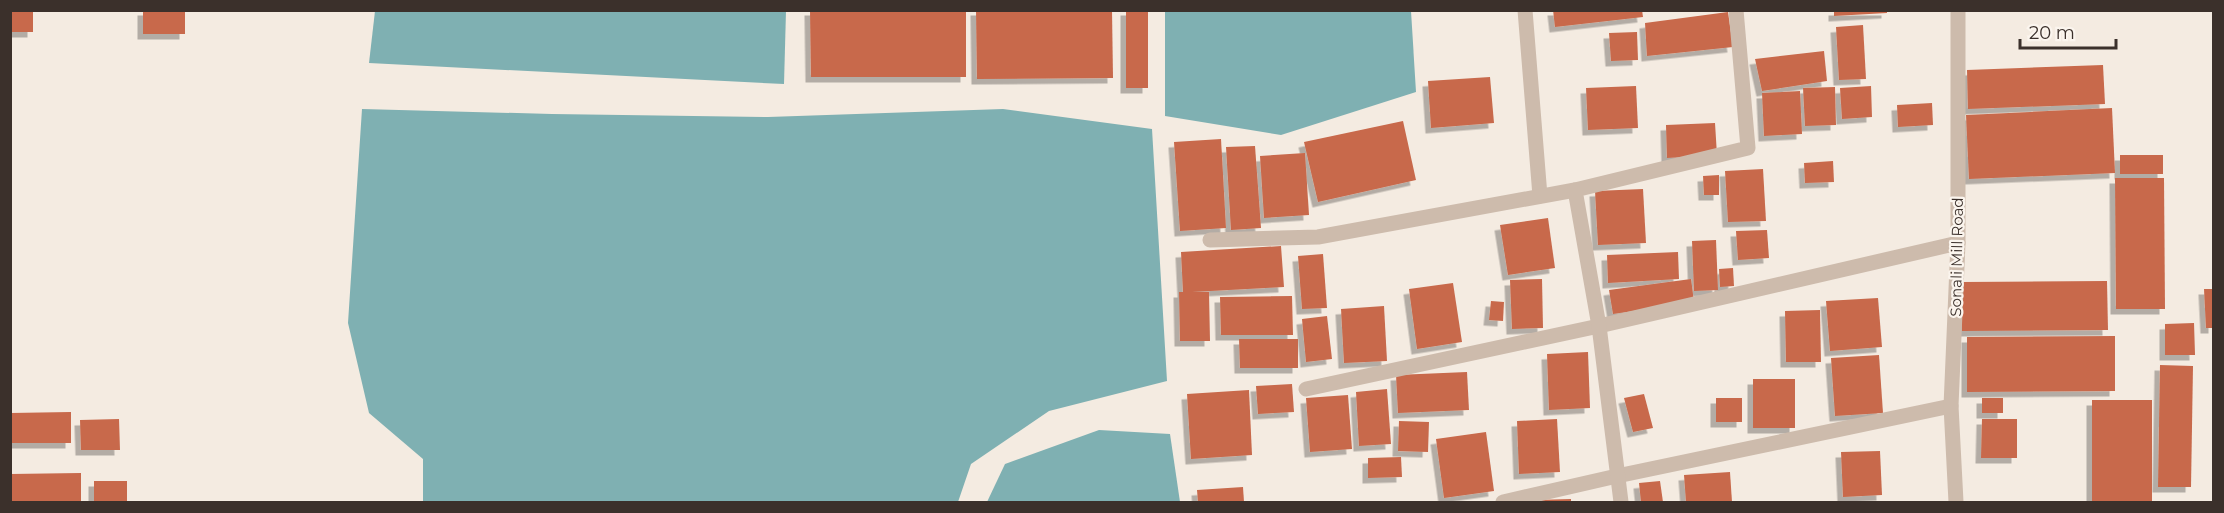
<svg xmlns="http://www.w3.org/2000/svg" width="2224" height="513" font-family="Montserrat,sans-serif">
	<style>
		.water { fill: #7fb0b2 }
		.building { fill: #c8694b; filter: url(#shadow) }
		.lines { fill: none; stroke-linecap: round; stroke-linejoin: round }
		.minor { stroke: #cdbbac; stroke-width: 15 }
		.labels { text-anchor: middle; stroke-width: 4.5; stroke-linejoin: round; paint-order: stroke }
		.street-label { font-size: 15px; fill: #3b302b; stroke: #fbf5ee }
	</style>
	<defs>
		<filter id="shadow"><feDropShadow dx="-5.5" dy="5.5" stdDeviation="0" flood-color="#0004"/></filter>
	</defs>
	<rect width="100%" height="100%" fill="#f4ebe1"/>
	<g class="water">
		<polygon points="375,11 786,11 784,84 369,63"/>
		<polygon points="1165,11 1411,11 1416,92 1281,135 1165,116"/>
		<polygon points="362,109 552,114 768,117 1003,109 1152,129 1167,381 1049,411 971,464 958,502 423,502 423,459 369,413 348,323"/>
		<polygon points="1099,430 1170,434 1180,502 987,502 1005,464"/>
	</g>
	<g class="building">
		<rect x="10" y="10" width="23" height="22"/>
		<rect x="143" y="10" width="42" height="24"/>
		<polygon points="810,10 966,10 966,77 811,77"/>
		<polygon points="976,10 1112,10 1113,78 977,79"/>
		<rect x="1126" y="10" width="22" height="78"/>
		<polygon points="1553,10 1642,10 1643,17 1555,27"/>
		<polygon points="1834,10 1887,10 1887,13 1834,16"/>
		<polygon points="1728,12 1733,47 1647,56 1645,23"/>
		<polygon points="1863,25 1866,79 1839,80 1836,27"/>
		<polygon points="1637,32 1638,60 1611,61 1609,33"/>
		<polygon points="1824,51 1827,81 1762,91 1755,59"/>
		<polygon points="2103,65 2105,104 1968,109 1967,70"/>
		<polygon points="1490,77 1494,123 1431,128 1428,81"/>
		<polygon points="1636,86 1638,128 1588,130 1586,88"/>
		<polygon points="1871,86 1872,117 1842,119 1840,88"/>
		<polygon points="1835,87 1836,125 1805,126 1803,88"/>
		<polygon points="1800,91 1802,134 1764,136 1762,93"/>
		<polygon points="1932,103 1933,125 1898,127 1897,105"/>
		<polygon points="2112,108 2115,173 1969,179 1966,115"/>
		<polygon points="1403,121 1416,180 1318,202 1304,142"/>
		<polygon points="1715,123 1717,155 1667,158 1666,125"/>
		<polygon points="1221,139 1226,228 1180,231 1174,142"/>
		<polygon points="1255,146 1261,228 1231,230 1226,147"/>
		<polygon points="1305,153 1309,215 1264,218 1260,156"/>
		<rect x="2120" y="155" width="43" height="19"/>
		<polygon points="1833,161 1834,182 1805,183 1804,163"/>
		<polygon points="1763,169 1766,221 1728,222 1725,171"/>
		<polygon points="1719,175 1719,195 1704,195 1703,176"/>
		<polygon points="2115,178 2164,178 2165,309 2116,309"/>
		<polygon points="1643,189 1646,243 1598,245 1595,191"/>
		<polygon points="1548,218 1555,268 1508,275 1500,225"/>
		<polygon points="1767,230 1769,258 1738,260 1736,231"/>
		<polygon points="1716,240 1718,290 1694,291 1692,241"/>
		<polygon points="1281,246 1284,287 1192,292 1209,292 1210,341 1180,341 1179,292 1183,292 1181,252"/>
		<polygon points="1678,252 1679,279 1608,283 1607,255"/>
		<polygon points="1323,254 1327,308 1302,309 1298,256"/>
		<polygon points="1733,268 1734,286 1720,287 1719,269"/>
		<polygon points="1542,279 1543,328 1512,329 1510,280"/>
		<polygon points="1691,279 1694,302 1613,314 1609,290"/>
		<polygon points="2107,281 2108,330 1962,331 1962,282"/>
		<polygon points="1453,283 1462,342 1417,349 1409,289"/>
		<polygon points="2204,289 2214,289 2214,328 2206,328"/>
		<polygon points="1292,296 1293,335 1221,335 1220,297"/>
		<polygon points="1878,298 1882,347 1830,351 1826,301"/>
		<polygon points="1491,301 1504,302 1503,321 1489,320"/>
		<polygon points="1384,306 1387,361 1344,363 1341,309"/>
		<polygon points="1820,310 1821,362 1786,362 1785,311"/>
		<polygon points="1327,316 1332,359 1306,362 1302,319"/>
		<polygon points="2194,323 2195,355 2165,355 2165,324"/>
		<polygon points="2115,336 2115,391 1967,392 1967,337"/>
		<polygon points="1239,339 1298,339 1298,368 1240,368"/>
		<polygon points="1588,352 1590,408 1549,410 1547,354"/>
		<polygon points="1879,355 1883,413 1835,416 1831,358"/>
		<polygon points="2160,365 2193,366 2191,487 2158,487"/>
		<polygon points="1467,372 1469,410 1398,413 1396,375"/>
		<rect x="1753" y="379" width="42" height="49"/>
		<polygon points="1292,384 1294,412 1258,414 1256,386"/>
		<polygon points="1387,389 1391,444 1359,446 1356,392"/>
		<polygon points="1249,390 1252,455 1191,459 1187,394"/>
		<polygon points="1644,394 1653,428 1633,432 1624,398"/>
		<polygon points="1348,395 1352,449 1310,452 1306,398"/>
		<rect x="1716" y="398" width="26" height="24"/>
		<rect x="1982" y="398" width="21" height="15"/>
		<rect x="2092" y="400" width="60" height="102"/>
		<polygon points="71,412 71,443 10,443 10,413"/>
		<polygon points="119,419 120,450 81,450 80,420"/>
		<polygon points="1557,419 1560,472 1519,474 1517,421"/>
		<polygon points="1982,419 2017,419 2017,458 1981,458"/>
		<polygon points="1399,421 1429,422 1428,452 1398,451"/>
		<polygon points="1486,432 1494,491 1444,498 1436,439"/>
		<polygon points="1880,451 1882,495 1843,497 1841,452"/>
		<polygon points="1401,457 1402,477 1368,478 1368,458"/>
		<polygon points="1730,472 1732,502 1686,502 1684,475"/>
		<polygon points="81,473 81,502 10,502 10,474"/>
		<rect x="94" y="481" width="33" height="21"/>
		<polygon points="1660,481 1663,502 1641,502 1639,483"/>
		<polygon points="1243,487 1244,502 1198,502 1197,490"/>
		<polygon points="1571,499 1571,502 1535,502 1535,500"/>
	</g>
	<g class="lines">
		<g class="minor">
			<polyline points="1525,10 1540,196"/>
			<polyline points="1210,240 1318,237 1575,190"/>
			<polyline points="1306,389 1599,326 1958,243"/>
			<polyline points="1503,502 1617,476 1951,406"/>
			<polyline points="1621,502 1599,326 1575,190 1748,148 1736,10"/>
			<polyline points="1956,502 1951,406 1958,243 1958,10"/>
		</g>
	</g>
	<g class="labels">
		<g class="street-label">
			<text transform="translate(1957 257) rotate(-89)" y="5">Sonali Mill Road</text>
		</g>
	</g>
	<rect width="2224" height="513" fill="none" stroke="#3b302b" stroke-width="24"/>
	<path d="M2020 39v9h96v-9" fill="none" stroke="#3b302b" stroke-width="3"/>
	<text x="2029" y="39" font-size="18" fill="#3b302b" stroke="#fbf5ee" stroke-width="4.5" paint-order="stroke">20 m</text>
</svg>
